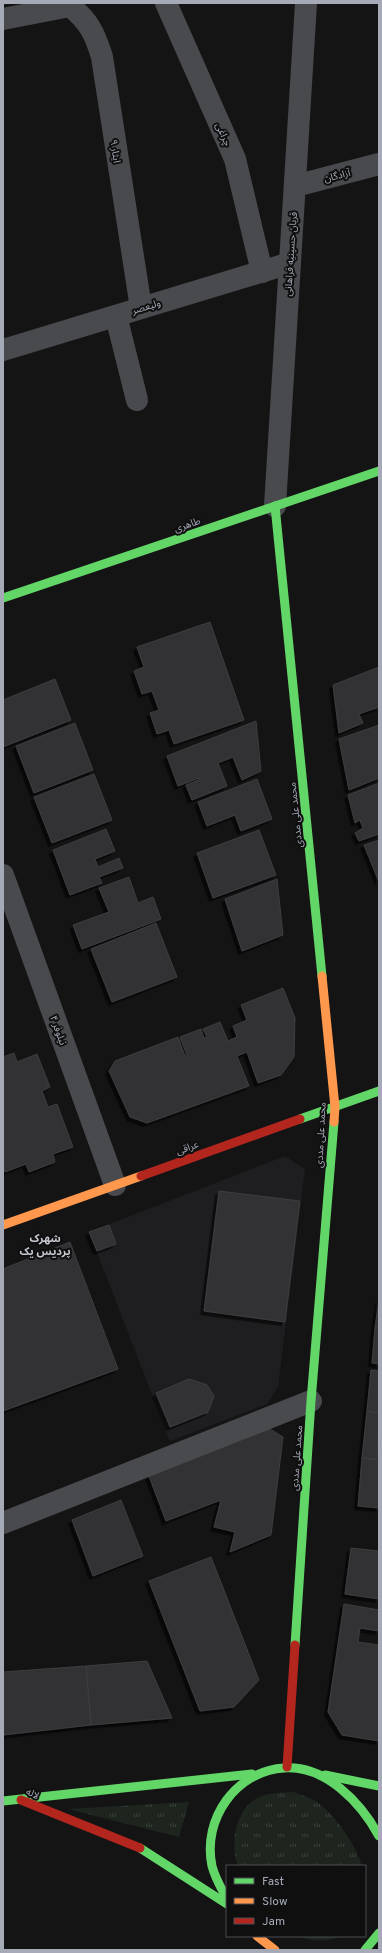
<svg xmlns="http://www.w3.org/2000/svg" width="382" height="1953" font-family="Overpass,'Noto Sans Arabic',sans-serif">
	<style>
		.built { fill: #1e1e20 }
		.grass { fill: url(#grass-tufts) }
		.building { fill: #323234; stroke: #3d3e41; filter: url(#shadow) }
		.lines { fill: none; stroke-linecap: round; stroke-linejoin: round }
		.street { stroke: #494a4d; stroke-width: 22 }
		.fast { stroke: #63d668; stroke-width: 9 }
		.slow { stroke: #ff974d; stroke-width: 9 }
		.jam { stroke: #b3261e; stroke-width: 9 }
		.labels { text-anchor: middle; stroke-width: 4; stroke-linejoin: round; paint-order: stroke }
		.street-label { font-size: 10px; fill: #a5aab6; stroke: #0f0f10 }
		.neighbourhood-label { font-size: 11px; font-weight: bold; fill: #c6c9d2; stroke: #0f0f10 }
	</style>
	<defs>
		<pattern id="grass-tufts" width="24" height="20" patternUnits="userSpaceOnUse"><rect width="24" height="20" fill="#1e251f"/><path d="M3 7l-1-3M5 7V3M7 7l1-3M15 17l-1-3M17 17v-4M19 17l1-3" fill="none" stroke="#3c423d"/></pattern>
		<filter id="shadow"><feDropShadow dx="-3.5" dy="3.5" stdDeviation="0" flood-color="#0009"/></filter>
	</defs>
	<rect width="100%" height="100%" fill="#141415"/>
	<polygon class="built" points="285,1156 305,1169 278,1387 267,1404 170,1441 89,1232"/>
	<g class="grass">
		<path d="M294 1792C301 1795 311 1798 317 1802 335 1815 356 1845 362 1866H238C230 1845 235 1813 254 1800 266 1792 280 1793 294 1792Z"/>
		<polygon points="189,1802 179,1837 68,1809"/>
		<path d="M298 1936H342C329 1942 311 1942 298 1936Z"/>
	</g>
	<g class="building">
		<polygon points="210,622 244,720 174,744 169,730 157,734 150,713 159,710 152,691 142,694 134,671 144,667 137,647"/>
		<polygon points="379,667 379,707 359,714 363,723 339,733 333,685"/>
		<polygon points="55,679 71,720 3,747 3,700"/>
		<polygon points="256,721 261,771 242,780 233,757 218,763 227,786 192,800 186,785 199,780 199,778 178,786 167,756"/>
		<polygon points="75,723 93,770 34,793 16,746"/>
		<polygon points="379,725 379,778 349,790 339,739"/>
		<polygon points="94,774 112,820 52,843 34,797"/>
		<polygon points="257,779 272,819 241,831 235,815 207,826 198,802"/>
		<polygon points="379,783 379,834 359,841 355,833 363,828 360,820 355,823 348,795"/>
		<polygon points="106,829 115,851 95,859 98,867 119,858 123,868 99,877 102,883 70,895 53,850"/>
		<polygon points="259,830 276,875 213,898 197,853"/>
		<polygon points="379,840 379,882 364,845"/>
		<polygon points="129,877 138,903 153,897 161,919 82,949 73,925 109,912 99,888"/>
		<polygon points="277,879 283,935 242,951 225,899"/>
		<polygon points="156,923 177,977 112,1002 91,949"/>
		<polygon points="283,988 295,1018 294,1057 281,1075 258,1083 247,1052 237,1056 249,1086 147,1123 130,1117 109,1071 115,1061 178,1037 185,1056 187,1055 180,1037 201,1029 204,1038 207,1037 203,1029 220,1022 228,1041 237,1037 233,1026 247,1020 241,1005"/>
		<polygon points="14,1053 17,1062 37,1054 50,1087 42,1091 48,1107 57,1104 73,1147 53,1154 55,1162 29,1172 26,1164 5,1172 3,1165 3,1057"/>
		<polygon points="219,1191 300,1201 285,1322 204,1311"/>
		<polygon points="109,1225 116,1244 97,1251 89,1232"/>
		<polygon points="70,1242 118,1369 3,1411 3,1269"/>
		<polygon points="379,1300 379,1328 375,1328"/>
		<polygon points="375,1328 379,1328 379,1364 372,1363"/>
		<polygon points="371,1370 379,1371 379,1413 367,1411"/>
		<polygon points="189,1379 207,1385 214,1396 208,1412 170,1427 156,1393"/>
		<polygon points="367,1411 379,1413 377,1459 362,1458"/>
		<polygon points="270,1429 283,1437 271,1535 230,1552 235,1532 214,1527 221,1500 166,1521 149,1476"/>
		<polygon points="362,1458 379,1460 379,1508 358,1506"/>
		<polygon points="121,1500 143,1556 93,1576 72,1520"/>
		<polygon points="351,1548 379,1551 379,1599 345,1594"/>
		<polygon points="211,1557 259,1680 234,1707 200,1711 149,1581"/>
		<polygon points="344,1604 379,1610 379,1631 360,1628 358,1642 379,1645 379,1741 342,1735 328,1712"/>
		<polygon points="147,1661 172,1718 91,1725 86,1666"/>
		<polygon points="86,1666 91,1725 3,1735 3,1672"/>
	</g>
	<g class="lines">
		<g class="street">
			<path d="M70 3V6C89 21 95 34 102 57L141 308"/>
			<polyline points="166,3 235,159 262,272"/>
			<polyline points="3,19 70,6"/>
			<polyline points="295,186 379,164"/>
			<polyline points="116,316 137,400"/>
			<polyline points="3,350 290,263"/>
			<polyline points="275,506 306,3"/>
			<polyline points="3,875 115,1185"/>
			<polyline points="3,1523 311,1401"/>
		</g>
		<g class="fast">
			<polyline points="275,506 322,976"/>
			<polyline points="3,598 379,471"/>
			<polyline points="300,1119 379,1091"/>
			<polyline points="295,1645 311,1401 334,1122"/>
			<polyline points="325,1775 379,1786"/>
			<polyline points="3,1801 252,1774"/>
			<polyline points="140,1848 227,1904"/>
			<path d="M227 1899C221 1888 215 1878 212 1866 202 1819 236 1771 284 1768 326 1765 361 1803 379 1836"/>
			<polyline points="365,1950 379,1933"/>
		</g>
		<g class="slow">
			<polyline points="322,976 335,1107 334,1122"/>
			<polyline points="3,1225 141,1176"/>
			<polyline points="257,1936 275,1950"/>
		</g>
		<g class="jam">
			<polyline points="141,1176 300,1119"/>
			<polyline points="287,1767 295,1645"/>
			<polyline points="21,1800 140,1848"/>
		</g>
	</g>
	<g class="labels">
		<g class="street-label">
			<text transform="translate(224 134) rotate(66)" y="4">چراغی</text>
			<text transform="translate(116 151) rotate(81)" y="4">ایثار ۹</text>
			<text transform="translate(337 175) rotate(-14)" y="4">آزادگان</text>
			<text transform="translate(290 254) rotate(-86)" y="4">قربان حسینیه فراهانی</text>
			<text transform="translate(146 306) rotate(-17)" y="4">ولیعصر</text>
			<text transform="translate(187 524) rotate(-19)" y="4">طاهری</text>
			<text transform="translate(295 815) rotate(-96)" y="4">محمد علی مددی</text>
			<text transform="translate(59 1030) rotate(70)" y="4">نیلوفر ۴</text>
			<text transform="translate(320 1135) rotate(-87)" y="4">محمد علی مددی</text>
			<text transform="translate(187 1147) rotate(-20)" y="4">عراقی</text>
			<text transform="translate(296 1458) rotate(-86)" y="4">محمد علی مددی</text>
			<text transform="translate(33 1793) rotate(25)" y="4">لاله</text>
		</g>
		<g class="neighbourhood-label">
			<text x="45" y="1242">شهرک<tspan x="45" dy="13">پردیس یک</tspan></text>
		</g>
	</g>
	<rect width="382" height="1953" fill="none" stroke="#a5aab6" stroke-width="8"/>
	<rect x="226" y="1865" width="140" height="72" fill="#0f0f10" stroke="#4b4d52"/>
	<rect x="234" y="1878" width="20" height="6" fill="#63d668" stroke="#4b4d52"/>
	<text x="262" y="1885" font-size="12" fill="#a5aab6">Fast</text>
	<rect x="234" y="1898" width="20" height="6" fill="#ff974d" stroke="#4b4d52"/>
	<text x="262" y="1905" font-size="12" fill="#a5aab6">Slow</text>
	<rect x="234" y="1918" width="20" height="6" fill="#b3261e" stroke="#4b4d52"/>
	<text x="262" y="1925" font-size="12" fill="#a5aab6">Jam</text>
</svg>
